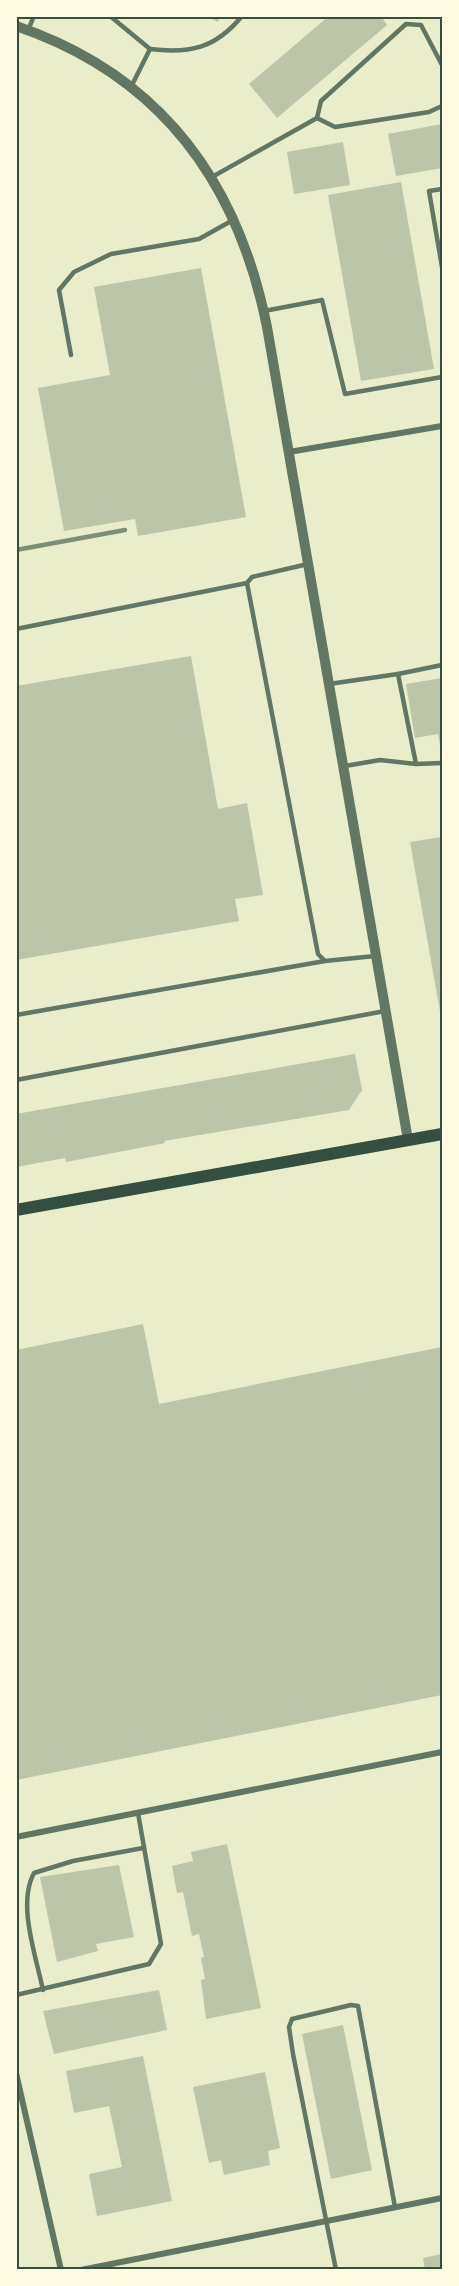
<svg xmlns="http://www.w3.org/2000/svg" width="459" height="2286" font-family="'IBM Plex Sans',sans-serif">
	<style>
		.building { fill: #bcc5a7 }
		.lines { fill: none; stroke-linecap: round; stroke-linejoin: round }
		.service { stroke: #617663; stroke-width: 4.5 }
		.minor { stroke: #617663; stroke-width: 6 }
		.tertiary { stroke: #617663; stroke-width: 10 }
		.secondary { stroke: #344e41; stroke-width: 12 }
		.rail { stroke: #7c8e77; stroke-width: 4.5 }
		.neatline { fill: none; stroke: #344e41; stroke-width: 2 }
	</style>
	<rect width="100%" height="100%" fill="#e9edc9"/>
	<g class="building">
		<polygon points="206,16 220,16 218,22"/>
		<polygon points="329,16 381,16 387,25 277,118 249,84"/>
		<polygon points="442,124 442,168 396,176 388,134"/>
		<polygon points="343,142 350,185 294,194 287,152"/>
		<polygon points="401,182 434,369 361,381 328,195"/>
		<polygon points="201,268 246,517 138,536 135,519 64,531 38,388 110,375 94,287"/>
		<polygon points="191,656 218,809 247,803 263,895 235,899 239,921 16,960 16,686"/>
		<polygon points="442,678 442,751 441,751 438,734 415,738 406,684"/>
		<polygon points="442,837 442,1017 441,1017 410,842"/>
		<polygon points="355,1054 362,1090 349,1110 164,1141 165,1143 66,1162 65,1158 16,1167 16,1114"/>
		<polygon points="143,1324 159,1404 442,1347 442,1695 16,1780 16,1350"/>
		<polygon points="227,1844 261,2008 206,2019 201,1980 205,1979 201,1958 204,1957 199,1934 192,1936 183,1892 177,1893 172,1866 193,1861 191,1852"/>
		<polygon points="119,1865 134,1937 96,1944 98,1951 57,1962 40,1877"/>
		<polygon points="159,1990 167,2030 54,2054 43,2011"/>
		<polygon points="343,2025 372,2170 331,2179 302,2034"/>
		<polygon points="143,2056 172,2201 97,2216 89,2174 122,2167 109,2106 74,2113 66,2071"/>
		<polygon points="265,2072 280,2148 268,2151 270,2165 224,2175 221,2160 209,2163 193,2087"/>
		<polygon points="442,2254 442,2270 425,2270 423,2258"/>
	</g>
	<g class="lines">
		<g class="service">
			<polyline points="110,16 150,49"/>
			<polyline points="28,30 34,16"/>
			<path d="M131 87 150 49C190 54 216 48 242 16"/>
			<polyline points="317,118 321,101 406,24 421,25 442,65"/>
			<polyline points="317,118 335,127 429,112 442,106"/>
			<polyline points="212,177 317,118"/>
			<polyline points="442,189 429,191 442,267"/>
			<polyline points="264,311 322,300 345,394 442,377"/>
			<polyline points="71,355 59,290 74,272 111,254 199,239 233,220"/>
			<polyline points="308,564 252,577 247,583 318,954 325,961 375,956"/>
			<polyline points="16,629 247,583"/>
			<polyline points="398,674 442,665"/>
			<polyline points="329,684 398,674 416,764 380,760 345,766"/>
			<polyline points="416,764 442,763"/>
			<polyline points="16,1015 325,961"/>
			<polyline points="16,1080 385,1011"/>
			<path d="M43 1990C36 1956 17 1904 34 1873L73 1861 143 1848"/>
			<polyline points="16,1995 149,1964 161,1944 138,1813"/>
			<polyline points="336,2270 293,2054 289,2027 292,2019 351,2005 358,2006 395,2207"/>
		</g>
		<g class="minor">
			<polyline points="289,452 442,426"/>
			<polyline points="16,1837 442,1752"/>
			<polyline points="16,2073 61,2270"/>
			<polyline points="81,2270 442,2198"/>
		</g>
		<path class="tertiary" d="M16 26C161 75 238 182 267 327L408 1140"/>
		<polyline class="secondary" points="16,1210 442,1134"/>
		<polyline class="rail" points="16,550 125,530"/>
	</g>
	<rect width="459" height="2286" fill="none" stroke="#fefae0" stroke-width="36"/>
	<rect x="18" y="18" width="423" height="2250" class="neatline"/>
</svg>
